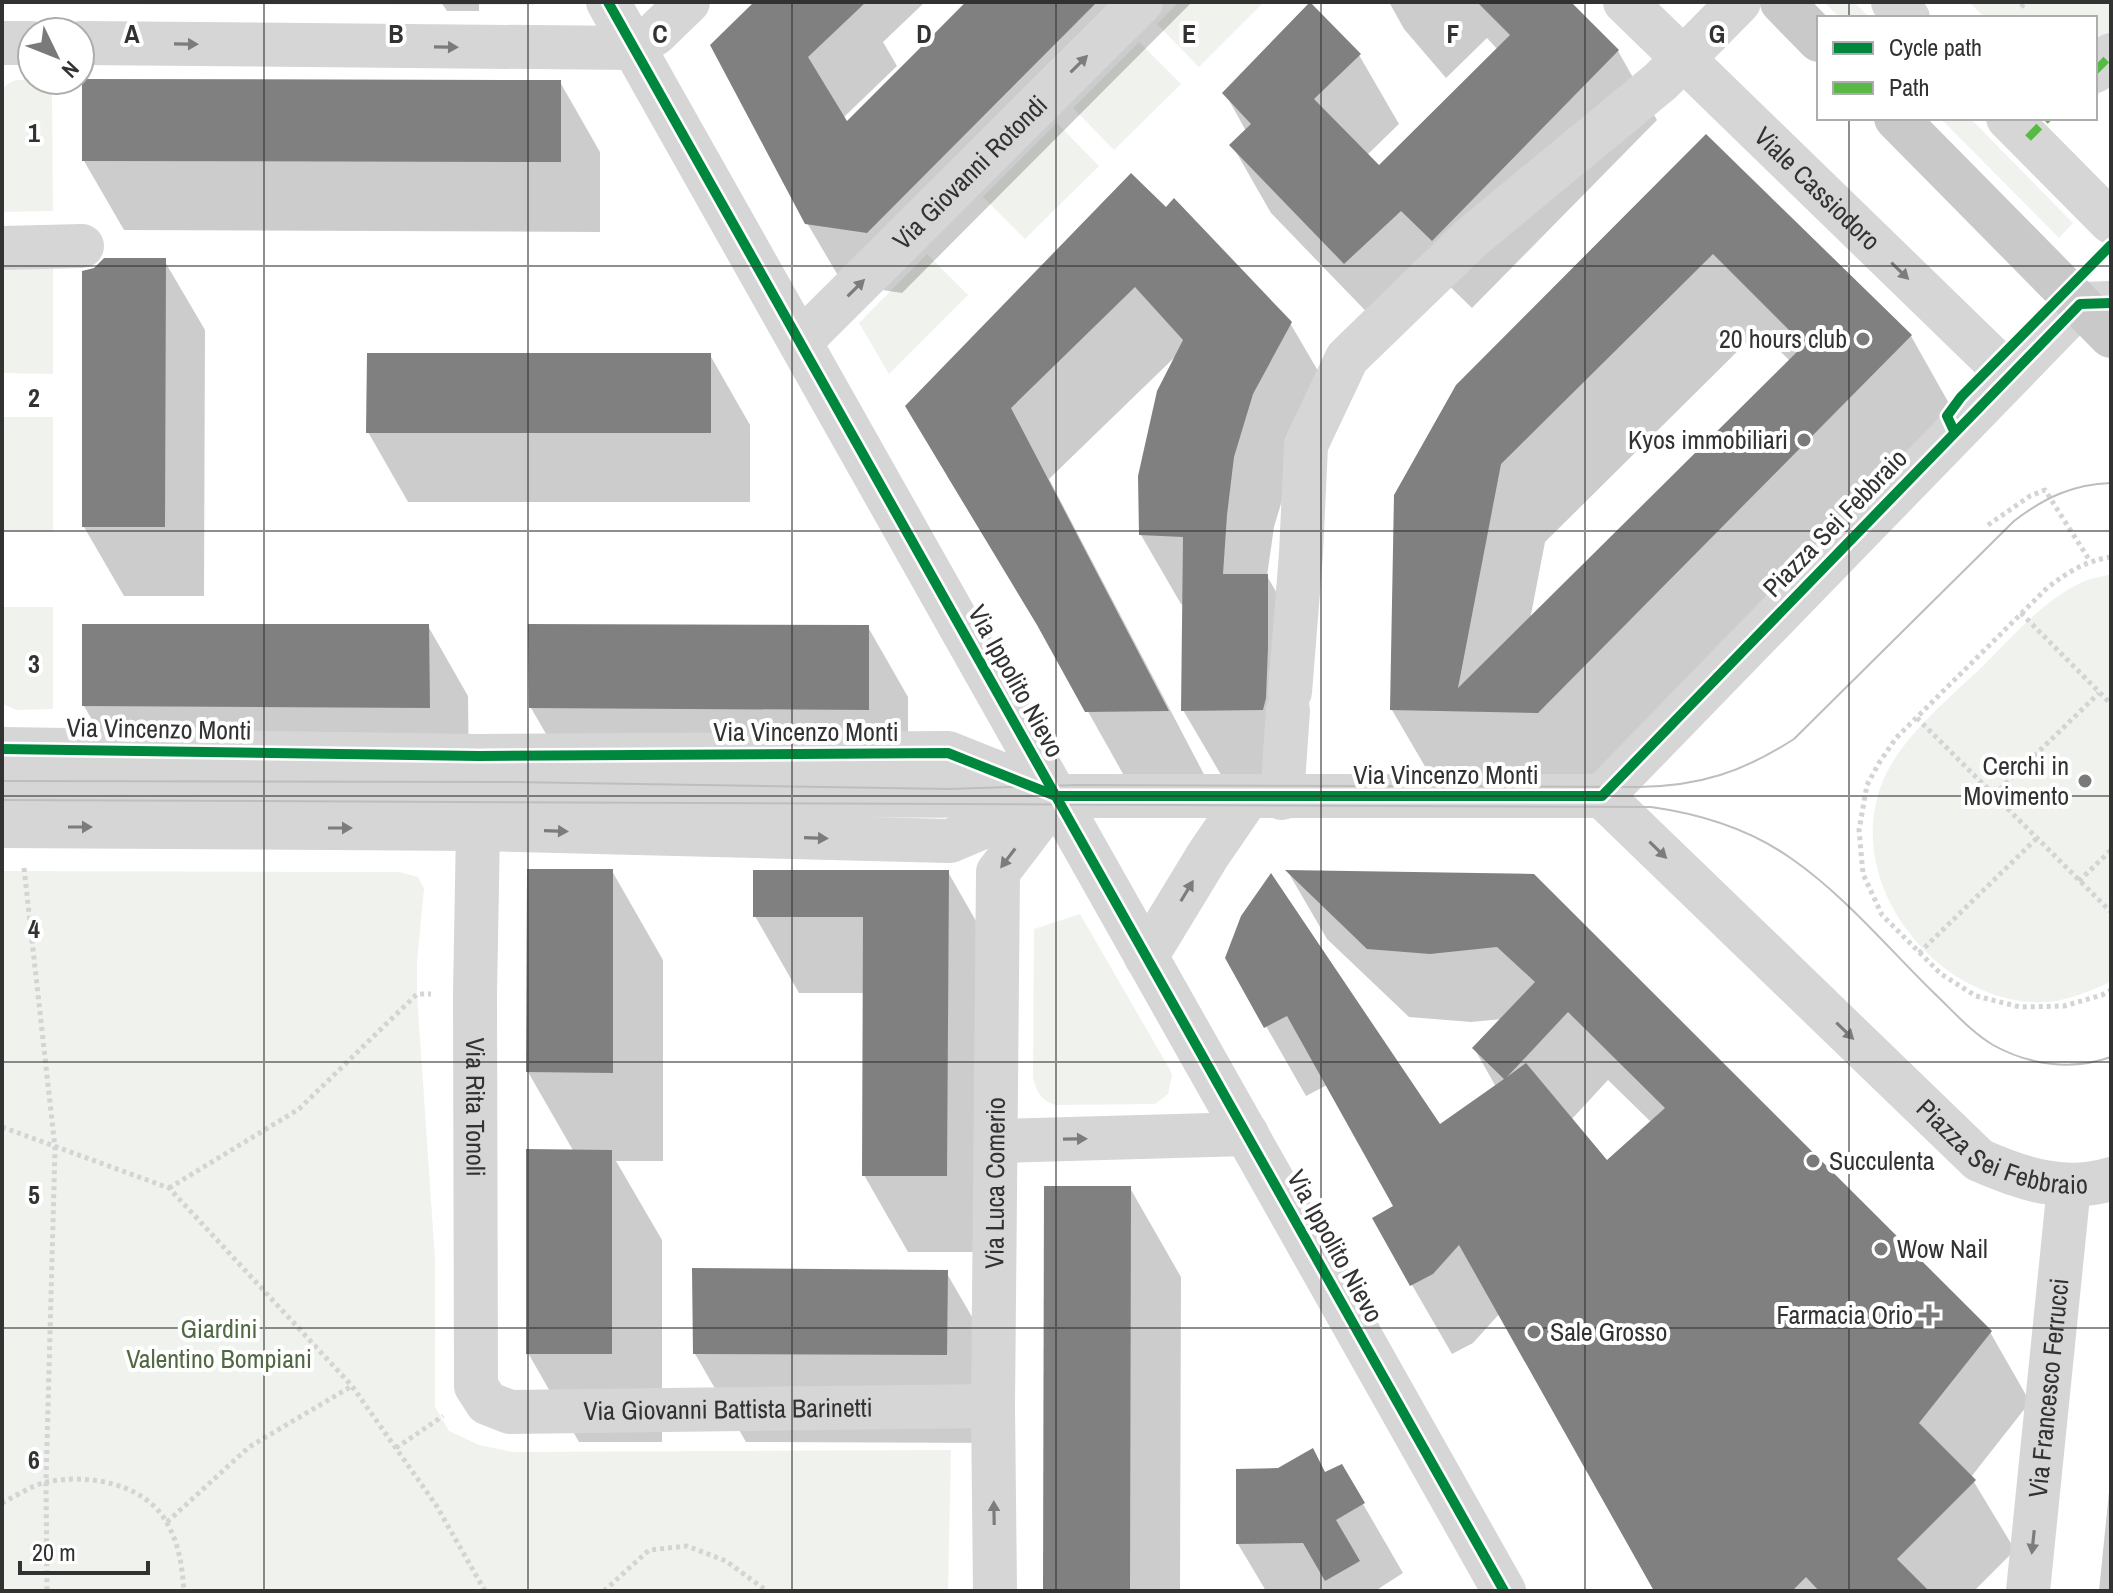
<svg xmlns="http://www.w3.org/2000/svg" width="2113" height="1593" font-family="'Archivo Narrow',sans-serif">
	<style>
		.green { fill: #f0f3ed }
		.shadow { fill: #0003; fill-rule: evenodd }
		.building { fill: #808080; fill-rule: evenodd }
		.lines { fill: none; stroke-linecap: round; stroke-linejoin: round }
		.path { stroke: #d4d4d4; stroke-width: 5; stroke-dasharray: 4 4; stroke-linecap: butt }
		.minor { stroke: #d6d6d6; stroke-width: 44 }
		.major { stroke: #c9c9c9; stroke-width: 44 }
		.tram { stroke: #bebebe; stroke-width: 2 }
		.quiet { stroke: #58b947; stroke-width: 8; stroke-dasharray: 16 8; stroke-linecap: butt }
		.cycleway-casing { stroke: #fff; stroke-width: 15 }
		.cycleway { stroke: #00873e; stroke-width: 10 }
		.oneway { fill: #7c7c7c }
		.grid { fill: none; stroke: #323232; stroke-width: 2; stroke-opacity: 0.55 }
		.poi-dot { fill: #7a7a7a; stroke: #fff; stroke-width: 3 }
		.labels { text-anchor: middle; stroke-width: 8; stroke-linejoin: round; paint-order: stroke }
		.street-label { font-size: 26px; fill: #323232; stroke: #fff }
		.poi-label { font-size: 26px; fill: #323232; stroke: #fff; text-anchor: end }
		.park-label { font-size: 26px; fill: #506943; stroke: #fff }
		.grid-label { font-size: 26px; text-anchor: middle; font-weight: bold; fill: #323232; stroke: #fff; stroke-width: 8; stroke-linejoin: round; paint-order: stroke }
	</style>
	<rect width="100%" height="100%" fill="#fff"/>
	<g class="green">
		<polygon points="19,2 533,2 535,5 19,4"/>
		<polygon points="1179,2 1264,2 1199,67 1157,24"/>
		<polygon points="1824,2 1854,2 1870,18 1840,18"/>
		<polygon points="1969,2 2111,2 2111,82 2095,98 2095,18 1985,18"/>
		<polygon points="1139,42 1181,84 1114,150 1073,108"/>
		<polygon points="16,80 52,80 53,211 2,212 2,90 6,85"/>
		<polygon points="1940,118 1970,118 2073,223 2059,238"/>
		<polygon points="1057,123 1099,166 1025,239 983,197"/>
		<polygon points="927,254 968,295 889,374 859,323"/>
		<polygon points="53,259 53,374 2,373 2,260"/>
		<rect x="2" y="417" width="51" height="115"/>
		<path d="M2111 574V982C2085 993 2059 1005 2030 1002 1926 994 1837 871 1887 772 1909 730 1952 696 1985 664 2014 635 2044 600 2082 582 2090 578 2102 577 2111 574Z"/>
		<polygon points="2,607 53,607 53,709 17,710 2,704"/>
		<polygon points="2,871 399,872 418,877 424,888 417,963 417,994 435,1259 435,1407 449,1431 479,1445 512,1452 951,1450 948,1591 2,1591"/>
		<path d="M1080 914 1169 1068 1172 1075 1168 1094 1155 1104 1056 1105C1041 1101 1036 1091 1033 1077L1034 929Z"/>
	</g>
	<g class="shadow">
		<polygon points="441,2 479,2 479,11 447,11"/>
		<polygon points="756,2 925,2 883,42 897,66 843,118 847,124 965,2 1192,2 902,293 843,284 807,223"/>
		<polygon points="1389,2 1568,2 1618,51 1657,120 1472,308 1441,278 1385,331 1271,213 1232,145 1246,131 1225,93 1359,55 1399,124 1367,155 1379,168 1498,50 1487,38 1446,78 1404,29"/>
		<polygon points="560,82 600,152 600,232 124,230 84,161"/>
		<path d="M1706 137 1911 336 1955 414 1582 790 1437 787 1392 710 1396 496ZM1759 330 1790 361 1530 620 1545 542Z"/>
		<polygon points="1131,176 1290,323 1331,393 1293,464 1274,527 1267,576 1307,645 1305,769 1224,780 1183,710 1184,605 1181,604 1141,535 1177,355 1049,479 1207,780 1127,781 1058,658 947,476"/>
		<polygon points="164,260 205,330 204,596 124,596 84,527"/>
		<polygon points="710,355 750,425 750,502 408,502 368,432"/>
		<polygon points="428,626 468,696 469,777 124,775 84,706"/>
		<polygon points="868,627 908,697 908,779 571,777 531,708"/>
		<polygon points="612,871 663,960 663,1161 616,1161 662,1240 662,1442 579,1442 528,1353 574,1152 528,1072"/>
		<polygon points="948,872 992,949 991,1252 908,1252 864,1175 865,993 799,993 755,916"/>
		<path d="M1288 872 1533 876 1990 1332 2030 1402 1971 1477 2015 1550 1974 1591H1655L1500 1313 1473 1343 1452 1354 1412 1285 1396 1207 1327 1085 1306 1096 1227 958 1440 1127 1496 1087 1474 1048 1502 1019 1471 1022 1409 1017 1327 939ZM1608 1080 1652 1123 1607 1163 1571 1120Z"/>
		<polygon points="1130,1188 1181,1277 1180,1591 1045,1591"/>
		<polygon points="946,1272 997,1360 997,1443 746,1442 695,1354"/>
		<polygon points="1341,1466 1403,1573 1375,1591 1266,1591 1238,1544 1326,1474"/>
		<polygon points="2111,1472 2111,1591 2099,1591"/>
	</g>
	<g class="building">
		<polygon points="754,2 866,2 808,57 847,121 966,2 1097,2 867,233 805,224 710,45"/>
		<polygon points="1310,2 1361,54 1314,99 1379,165 1510,35 1477,2 1571,2 1619,50 1432,241 1401,211 1344,264 1229,145 1251,124 1222,93"/>
		<polygon points="82,79 561,80 561,162 82,161"/>
		<path d="M1706 134 1912 335 1538 713 1390 710 1394 495 1456 385ZM1713 254 1804 345 1458 688 1501 464Z"/>
		<polygon points="1131,173 1166,207 1174,198 1292,322 1253,394 1234,457 1227,515 1223,574 1268,574 1268,648 1266,698 1263,710 1181,711 1183,537 1139,535 1138,476 1157,391 1183,340 1135,287 1011,408 1169,711 1085,712 1037,625 905,406"/>
		<polygon points="104,258 166,258 165,527 82,527 82,271 94,268"/>
		<polygon points="367,353 711,353 711,433 366,433"/>
		<polygon points="82,624 429,624 430,708 82,706"/>
		<polygon points="528,624 869,625 869,710 529,708"/>
		<polygon points="527,869 613,869 613,1073 526,1072"/>
		<polygon points="753,870 949,870 947,1176 862,1176 863,917 753,917"/>
		<path d="M1285 870 1534 874 1992 1331 1919 1423 1976 1480 1897 1559 1929 1591H1819L1806 1577 1792 1591H1654L1459 1245 1433 1274 1410 1286 1372 1218 1393 1206 1287 1016 1264 1028 1225 958 1241 916 1271 873 1440 1124 1504 1079 1472 1048 1535 982 1497 947 1430 954 1367 949ZM1568 1012 1665 1108 1607 1160 1526 1063 1507 1077Z"/>
		<polygon points="526,1149 612,1150 612,1354 526,1354"/>
		<polygon points="1044,1186 1131,1186 1130,1591 1043,1591"/>
		<polygon points="692,1268 948,1270 947,1355 693,1354"/>
		<polygon points="1313,1448 1325,1472 1342,1464 1365,1503 1336,1520 1360,1561 1325,1581 1303,1543 1236,1544 1236,1469 1278,1468"/>
	</g>
	<g class="lines">
		<g class="path">
			<polyline points="2021,7 2026,2"/>
			<polyline points="1988,525 2030,496 2045,490 2090,561"/>
			<path d="M2111 557C2085 561 2068 572 2047 588L1896 738 1879 763 1867 785 1859 830 1863 874 1882 915 1941 974 1976 996 2020 1007 2064 1006 2102 995 2111 990"/>
			<polyline points="2021,613 2111,704"/>
			<polyline points="1917,718 2111,912"/>
			<polyline points="1994,795 2099,693"/>
			<polyline points="24,868 55,1148 46,1482 47,1591"/>
			<polyline points="2079,881 2111,850"/>
			<polyline points="1919,953 2037,838"/>
			<polyline points="2,1127 169,1188 352,1386 436,1505 485,1591"/>
			<polyline points="169,1188 299,1109 417,994 431,994"/>
			<polyline points="396,1448 443,1416"/>
			<path d="M2 1503C16 1496 32 1485 47 1482 88 1473 148 1484 168 1525 180 1547 182 1567 184 1591"/>
			<polyline points="167,1522 249,1447 352,1386"/>
			<polyline points="604,1591 649,1550 687,1546 726,1561 767,1591"/>
		</g>
		<g class="minor">
			<polyline points="608,2 1504,1591"/>
			<path id="s1" d="M1625 2 2009 375"/>
			<polyline points="1893,2 1908,18"/>
			<polyline points="2,43 32,43"/>
			<polyline points="80,43 634,48"/>
			<polyline points="634,48 656,33 688,2"/>
			<polyline points="2095,71 2111,55"/>
			<polyline points="2008,118 2111,222"/>
			<polyline points="2,248 82,246"/>
			<path id="s2" d="M800 342 1141 2"/>
			<polyline points="1290,692 1301,554 1306,445 1347,358 1471,238 1661,81 1739,2"/>
			<polyline points="2,749 479,756 948,753 1056,796 1602,796"/>
			<polyline points="2,792 1029,796"/>
			<polyline points="1602,796 2080,304 2111,303"/>
			<path id="s3" d="M1602 796 1979 1160C2022 1179 2064 1193 2111 1179"/>
			<polyline points="1282,798 1288,710"/>
			<polyline points="2,826 478,829 950,841 1056,796"/>
			<path id="s4" d="M478 829 475 994 476 1386 487 1403 510 1412 993 1406"/>
			<polyline points="1146,957 1208,855 1247,798"/>
			<polyline points="997,1141 1247,1134"/>
			<path id="s5" d="M995 1591 993 1406 998 872 1053 800"/>
			<path id="s6" d="M2028 1591 2069 1186"/>
		</g>
		<g class="major">
			<polyline points="1782,2 1819,40"/>
			<polyline points="1896,118 2111,336"/>
		</g>
		<g class="tram">
			<path d="M2 781 513 782 949 789 1077 785 1639 787C1700 786 1743 772 1794 739L2014 521C2044 498 2073 484 2111 483"/>
			<path d="M2 800 1651 807C1701 814 1750 829 1792 859 1845 896 1888 948 1934 993 1953 1011 1971 1032 1993 1045 2029 1065 2072 1071 2111 1057"/>
		</g>
		<g class="quiet">
			<polyline points="2095,71 2111,55"/>
			<polyline points="2028,138 2048,118"/>
		</g>
		<defs>
			<g id="cycleway">
				<polyline points="608,2 1504,1591"/>
				<polyline points="1954,431 1947,416 1961,397 2111,245"/>
				<polyline points="2,749 479,756 948,753 1056,796 1602,796 2080,304 2111,303"/>
			</g>
		</defs>
		<use href="#cycleway" class="cycleway-casing"/>
		<use href="#cycleway" class="cycleway"/>
	</g>
	<defs><path id="oneway-solid" d="M-6-.8H1V-3.2L6.5 0L1 3.2V.8H-6Z" transform="scale(2)"/></defs>
	<g class="oneway">
		<use href="#oneway-solid" transform="translate(186 44) rotate(1)"/>
		<use href="#oneway-solid" transform="translate(446 47) rotate(1)"/>
		<use href="#oneway-solid" transform="translate(1079 64) rotate(-45)"/>
		<use href="#oneway-solid" transform="translate(1900 271) rotate(44)"/>
		<use href="#oneway-solid" transform="translate(856 288) rotate(-45)"/>
		<use href="#oneway-solid" transform="translate(80 827)"/>
		<use href="#oneway-solid" transform="translate(340 828)"/>
		<use href="#oneway-solid" transform="translate(556 831) rotate(2)"/>
		<use href="#oneway-solid" transform="translate(816 838) rotate(2)"/>
		<use href="#oneway-solid" transform="translate(1658 850) rotate(44)"/>
		<use href="#oneway-solid" transform="translate(1008 858) rotate(127)"/>
		<use href="#oneway-solid" transform="translate(1187 891) rotate(-59)"/>
		<use href="#oneway-solid" transform="translate(1845 1031) rotate(44)"/>
		<use href="#oneway-solid" transform="translate(1075 1139) rotate(-1)"/>
		<use href="#oneway-solid" transform="translate(994 1513) rotate(-91)"/>
		<use href="#oneway-solid" transform="translate(2033 1542) rotate(96)"/>
	</g>
	<path class="grid" d="M264 2V1591M528 2V1591M792 2V1591M1056 2V1591M1321 2V1591M1585 2V1591M1849 2V18M1849 118V1591M2 266H2111M2 531H2111M2 796H2111M2 1062H2111M2 1328H2111"/>
	<g class="poi-dot">
		<circle cx="1863" cy="339" r="8"/>
		<circle cx="1804" cy="440" r="8"/>
		<circle cx="2085" cy="781" r="8"/>
		<circle cx="1813" cy="1161" r="8"/>
		<circle cx="1881" cy="1249" r="8"/>
		<path d="M1925 1303h8v8h8v8h-8v8h-8v-8h-8v-8h8z"/>
		<circle cx="1534" cy="1332" r="8"/>
	</g>
	<g class="labels">
		<g class="street-label">
			<text dy="9" stroke="none"><textPath href="#s2" startOffset="240">Via Giovanni Rotondi</textPath></text>
			<text dy="9" stroke="none"><textPath href="#s1" startOffset="268">Viale Cassiodoro</textPath></text>
			<text transform="translate(1835 523) rotate(-46)" y="9">Piazza Sei Febbraio</text>
			<text transform="translate(1016 681) rotate(61)" y="9">Via Ippolito Nievo</text>
			<text transform="translate(159 729) rotate(1)" y="9">Via Vincenzo Monti</text>
			<text x="806" y="741">Via Vincenzo Monti</text>
			<text x="1446" y="784">Via Vincenzo Monti</text>
			<text dy="9" stroke="none"><textPath href="#s4" startOffset="278">Via Rita Tonoli</textPath></text>
			<text dy="9" stroke="none"><textPath href="#s3" startOffset="540">Piazza Sei Febbraio</textPath></text>
			<text dy="9" stroke="none"><textPath href="#s5" startOffset="408">Via Luca Comerio</textPath></text>
			<text transform="translate(1335 1246) rotate(61)" y="9">Via Ippolito Nievo</text>
			<text dy="9" stroke="none"><textPath href="#s6" startOffset="204">Via Francesco Ferrucci</textPath></text>
			<text dy="9" stroke="none"><textPath href="#s4" startOffset="820">Via Giovanni Battista Barinetti</textPath></text>
		</g>
		<g class="poi-label">
			<text x="1847" y="348">20 hours club</text>
			<text x="1788" y="449">Kyos immobiliari</text>
			<text x="2069" y="775">Cerchi in<tspan x="2069" dy="30">Movimento</tspan></text>
			<text x="1829" y="1170" text-anchor="start">Succulenta</text>
			<text x="1897" y="1258" text-anchor="start">Wow Nail</text>
			<text x="1913" y="1324">Farmacia Orio</text>
			<text x="1550" y="1341" text-anchor="start">Sale Grosso</text>
		</g>
		<g class="park-label">
			<text x="219" y="1338">Giardini<tspan x="219" dy="30">Valentino Bompiani</tspan></text>
		</g>
	</g>
	<g class="grid-label">
		<text x="132" y="43">A</text>
		<text x="396" y="43">B</text>
		<text x="660" y="43">C</text>
		<text x="924" y="43">D</text>
		<text x="1189" y="43">E</text>
		<text x="1453" y="43">F</text>
		<text x="1717" y="43">G</text>
		<text x="34" y="142">1</text>
		<text x="34" y="407">2</text>
		<text x="34" y="673">3</text>
		<text x="34" y="938">4</text>
		<text x="34" y="1204">5</text>
		<text x="34" y="1469">6</text>
	</g>
	<rect width="2113" height="1593" fill="none" stroke="#323232" stroke-width="8"/>
	<rect x="1817" y="16" width="280" height="104" fill="#ffffff" stroke="#adadad" stroke-width="2"/>
	<rect x="1833" y="42" width="40" height="12" fill="#00873e" stroke="#adadad" stroke-width="2"/>
	<text x="1889" y="56" font-size="24" fill="#323232">Cycle path</text>
	<rect x="1833" y="82" width="40" height="12" fill="#58b947" stroke="#adadad" stroke-width="2"/>
	<text x="1889" y="96" font-size="24" fill="#323232">Path</text>
	<g transform="translate(56 56) rotate(133)"><circle r="38" fill="#ffffff" stroke="#adadad" stroke-width="2"/>
	<path d="M0-6L14 30L0 20L-14 30Z" fill="#7a7a7a"/>
	<text y="-12" font-size="22" font-weight="bold" text-anchor="middle" fill="#323232">N</text>
	</g>
	<path d="M20 1561v12h128v-12" fill="none" stroke="#323232" stroke-width="4"/>
	<text x="32" y="1561" font-size="24" fill="#323232" stroke="#ffffff" stroke-width="6" paint-order="stroke">20 m</text>
</svg>
